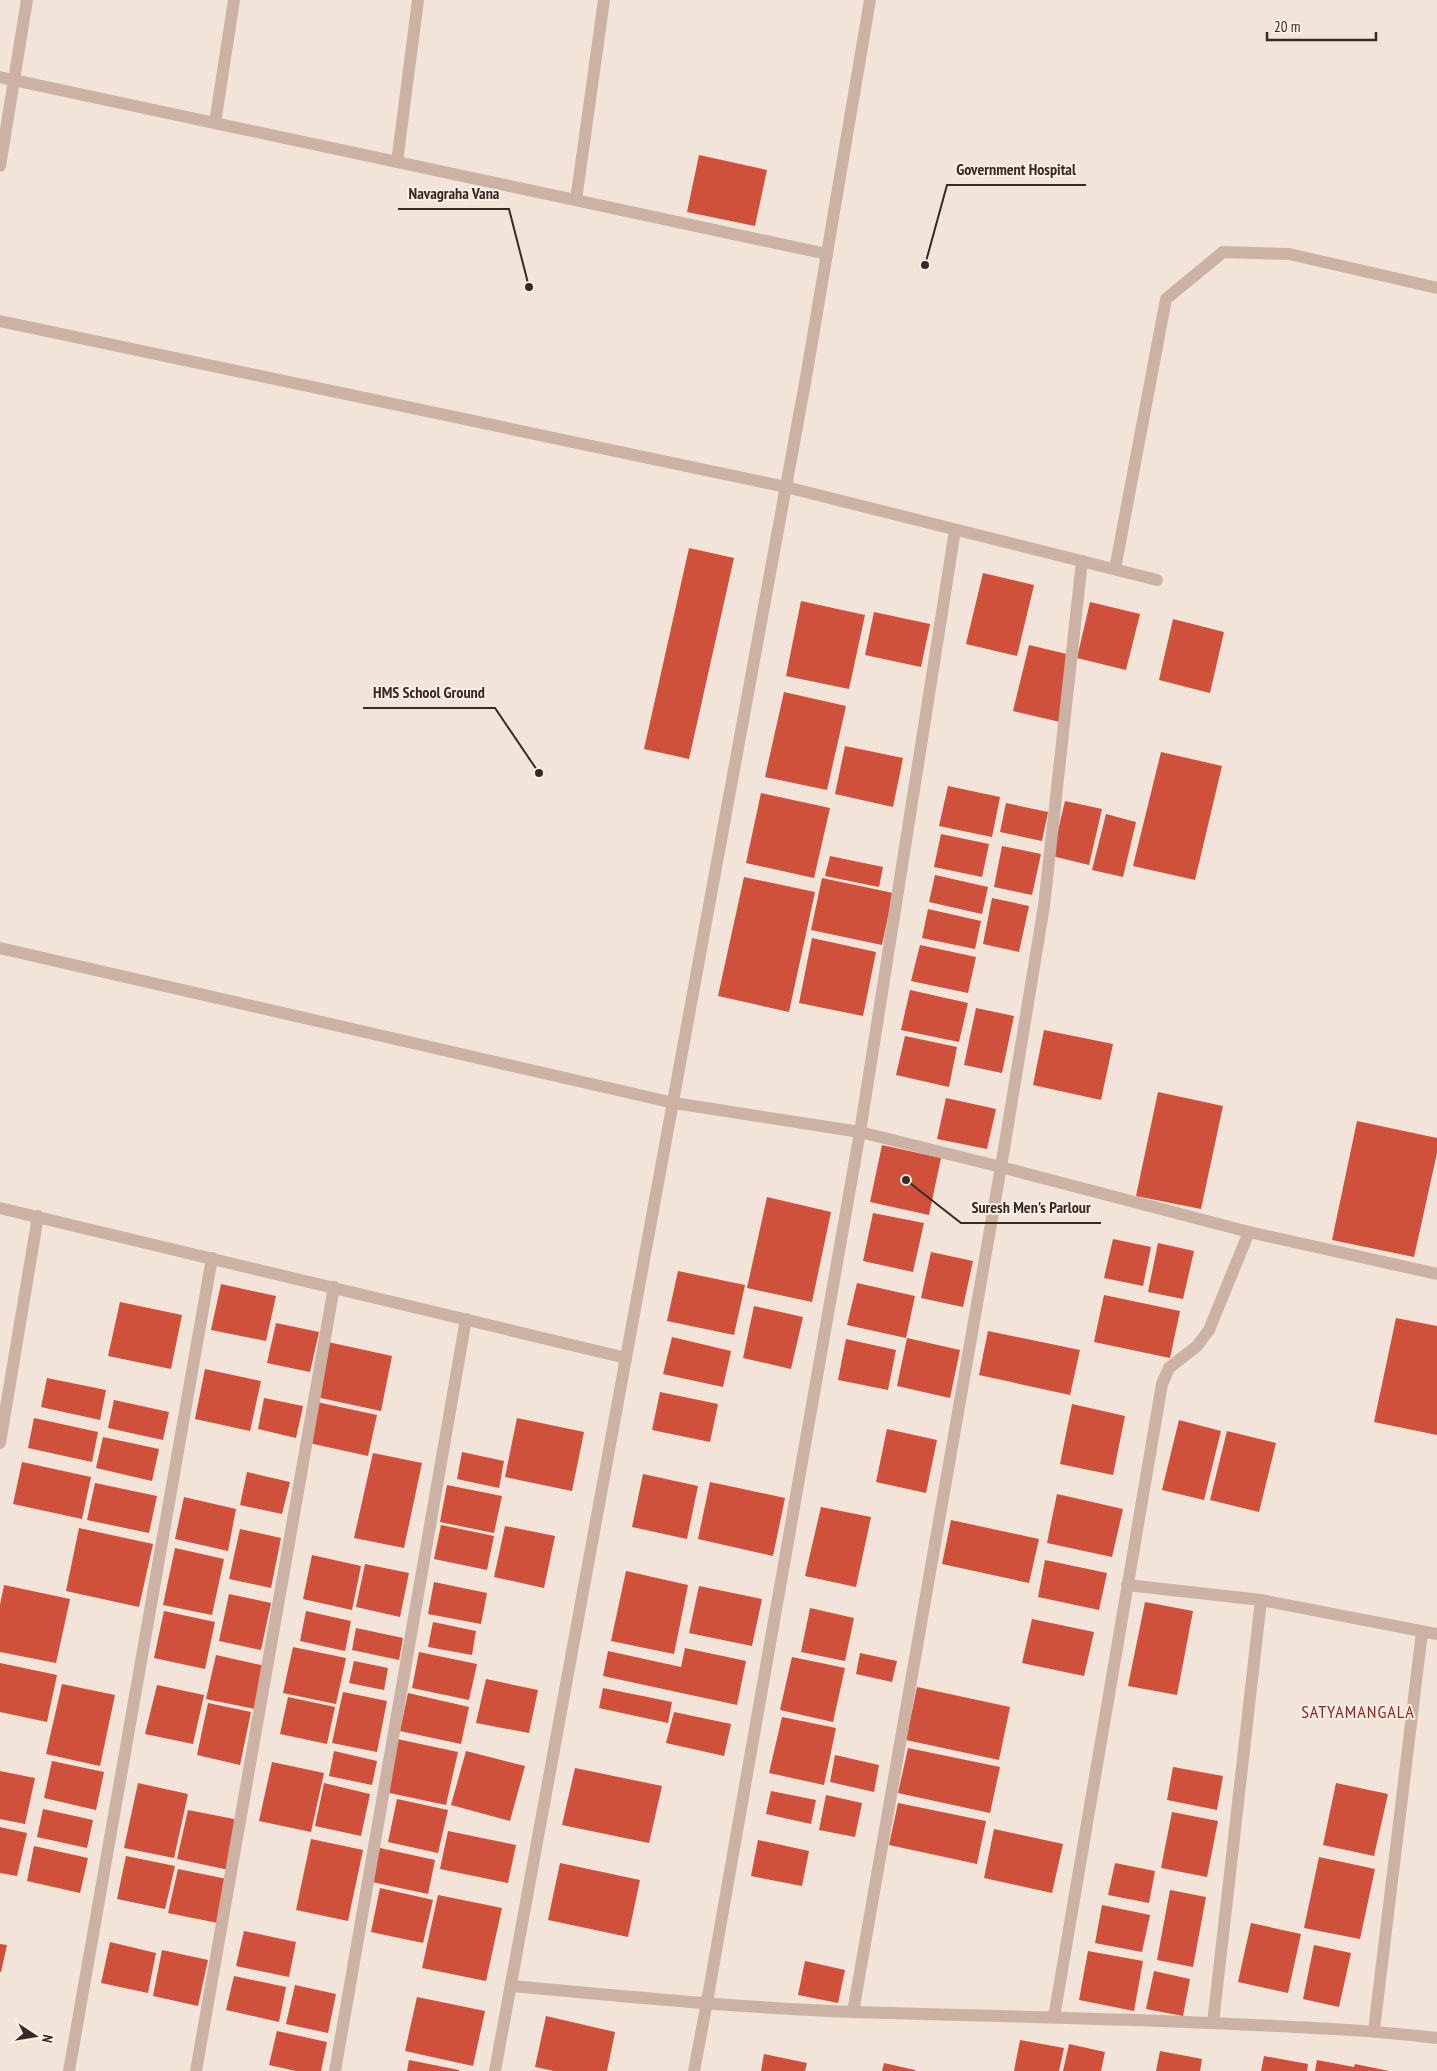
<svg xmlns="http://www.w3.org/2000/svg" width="1437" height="2071" font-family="'PT Sans Narrow',sans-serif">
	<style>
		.building { fill: #cf503b }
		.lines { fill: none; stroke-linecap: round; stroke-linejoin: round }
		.minor { stroke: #ccb2a4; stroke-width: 12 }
		.labels { text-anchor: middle; stroke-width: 4; stroke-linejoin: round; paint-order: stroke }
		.quarter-label { font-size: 18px; letter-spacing: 1px; fill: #8c2919; stroke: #fbefe5 }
		.leader { fill: none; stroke: #372a26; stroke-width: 2 }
		.callout-dot { fill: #372a26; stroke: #fbefe5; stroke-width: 2 }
		.callout-label { font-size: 16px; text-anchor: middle; font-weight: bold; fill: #372a26; stroke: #fbefe5; stroke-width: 4; stroke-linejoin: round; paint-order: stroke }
	</style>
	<rect width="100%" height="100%" fill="#f3e4d9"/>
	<g class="building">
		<polygon points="699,155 767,170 755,226 687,212"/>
		<polygon points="689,548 734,558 689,759 644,749"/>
		<polygon points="983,573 1034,585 1017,656 966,644"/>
		<polygon points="801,601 865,615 849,689 786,676"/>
		<polygon points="1090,602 1140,614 1126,670 1077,658"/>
		<polygon points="874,612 930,624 921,667 865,655"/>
		<polygon points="1173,619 1224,632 1210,693 1159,680"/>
		<polygon points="1029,645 1075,656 1060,722 1013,711"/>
		<polygon points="784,692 846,706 827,790 765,777"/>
		<polygon points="845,746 903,758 893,807 835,794"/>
		<polygon points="1161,752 1222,766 1195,880 1133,866"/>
		<polygon points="948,786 1000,797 992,837 939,826"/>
		<polygon points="761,793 830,808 814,878 746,863"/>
		<polygon points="1065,801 1102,809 1089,865 1052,856"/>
		<polygon points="1006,803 1048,812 1042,841 1000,832"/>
		<polygon points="1106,814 1136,822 1123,877 1092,870"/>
		<polygon points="941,834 989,844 982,877 934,867"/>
		<polygon points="1002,846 1041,854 1032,895 994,887"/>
		<polygon points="830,856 883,867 879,887 825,876"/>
		<polygon points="935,875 988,887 982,914 929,902"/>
		<polygon points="744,877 815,892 789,1012 718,996"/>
		<polygon points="822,878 893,893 882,945 811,930"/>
		<polygon points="992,898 1029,906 1019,952 983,944"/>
		<polygon points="928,909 981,921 975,949 922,938"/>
		<polygon points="812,938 876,952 863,1016 799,1003"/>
		<polygon points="920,945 976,957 968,993 911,981"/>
		<polygon points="910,990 968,1003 959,1042 901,1030"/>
		<polygon points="976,1008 1014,1016 1002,1073 964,1065"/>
		<polygon points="1044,1030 1113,1044 1101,1100 1033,1085"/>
		<polygon points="905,1036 957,1047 949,1087 896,1075"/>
		<polygon points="1158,1092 1223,1106 1201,1209 1136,1196"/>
		<polygon points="946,1098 996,1109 987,1149 937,1139"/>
		<polygon points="1357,1121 1437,1138 1437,1153 1414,1257 1332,1240"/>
		<polygon points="882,1145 941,1158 929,1215 870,1202"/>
		<polygon points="767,1197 831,1212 812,1302 747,1288"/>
		<polygon points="873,1213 924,1223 913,1272 863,1261"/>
		<polygon points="1113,1239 1151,1247 1143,1286 1104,1278"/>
		<polygon points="1158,1243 1194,1251 1183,1299 1148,1292"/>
		<polygon points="931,1252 973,1261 963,1307 921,1298"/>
		<polygon points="678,1271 745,1285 734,1335 667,1321"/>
		<polygon points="857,1283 915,1296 906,1338 847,1325"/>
		<polygon points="221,1284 276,1296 266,1341 211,1330"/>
		<polygon points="1104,1295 1180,1311 1170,1358 1094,1342"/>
		<polygon points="120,1302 182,1315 171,1369 108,1356"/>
		<polygon points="754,1306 803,1317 791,1369 743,1358"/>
		<polygon points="1396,1318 1437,1326 1437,1435 1374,1422"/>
		<polygon points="276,1323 319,1332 310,1372 267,1363"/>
		<polygon points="988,1331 1080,1350 1070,1395 979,1375"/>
		<polygon points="672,1337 731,1351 723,1387 663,1374"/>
		<polygon points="907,1338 960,1350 950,1398 897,1386"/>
		<polygon points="846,1339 896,1350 888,1390 838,1380"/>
		<polygon points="328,1342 392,1356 381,1411 316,1397"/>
		<polygon points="205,1369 261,1381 250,1431 195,1419"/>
		<polygon points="47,1378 106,1390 100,1420 41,1407"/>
		<polygon points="660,1392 718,1404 710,1442 652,1430"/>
		<polygon points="264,1398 303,1406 296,1438 258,1429"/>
		<polygon points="114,1400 169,1412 163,1440 108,1428"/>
		<polygon points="317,1402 377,1415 368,1456 309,1443"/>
		<polygon points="1072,1404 1125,1416 1113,1475 1060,1464"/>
		<polygon points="34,1418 98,1432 92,1462 28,1448"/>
		<polygon points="517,1418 584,1432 572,1491 505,1477"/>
		<polygon points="1179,1420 1221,1431 1204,1500 1162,1490"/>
		<polygon points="887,1429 937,1440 926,1493 876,1482"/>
		<polygon points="1227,1431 1276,1443 1259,1512 1210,1500"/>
		<polygon points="103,1437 159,1449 152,1481 96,1468"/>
		<polygon points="462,1452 504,1461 499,1488 457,1479"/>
		<polygon points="373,1453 422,1463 404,1548 354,1538"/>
		<polygon points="22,1462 91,1477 82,1519 13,1504"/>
		<polygon points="247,1472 290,1482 282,1514 240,1505"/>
		<polygon points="643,1474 698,1486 687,1539 632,1527"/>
		<polygon points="710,1482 785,1498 773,1556 698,1539"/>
		<polygon points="95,1483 157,1496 149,1533 87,1520"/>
		<polygon points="447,1485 502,1496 494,1533 440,1522"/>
		<polygon points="1057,1494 1123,1509 1112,1557 1047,1543"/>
		<polygon points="184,1497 236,1509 228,1551 175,1539"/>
		<polygon points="821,1507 871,1517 856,1587 805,1576"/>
		<polygon points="951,1520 1039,1539 1029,1583 942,1564"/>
		<polygon points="441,1525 494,1536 487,1570 434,1559"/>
		<polygon points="505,1526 555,1536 544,1588 494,1577"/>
		<polygon points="79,1528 153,1544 139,1607 66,1591"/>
		<polygon points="240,1529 281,1538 271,1588 229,1579"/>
		<polygon points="175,1548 224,1559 212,1615 163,1605"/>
		<polygon points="312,1555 361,1566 352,1610 303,1599"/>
		<polygon points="1045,1560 1107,1573 1099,1610 1038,1597"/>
		<polygon points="365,1564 409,1573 400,1617 356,1607"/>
		<polygon points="626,1571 688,1585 674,1654 611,1641"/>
		<polygon points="434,1582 487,1593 481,1624 428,1614"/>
		<polygon points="4,1585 70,1599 56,1663 0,1652 0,1605"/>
		<polygon points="699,1586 762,1599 752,1646 689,1633"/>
		<polygon points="229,1594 271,1603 261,1650 219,1641"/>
		<polygon points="1145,1602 1193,1611 1177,1695 1128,1686"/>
		<polygon points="810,1608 854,1618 845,1661 801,1652"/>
		<polygon points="164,1611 215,1622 205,1669 154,1658"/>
		<polygon points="306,1611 351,1621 345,1651 300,1641"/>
		<polygon points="1032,1619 1094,1632 1084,1676 1022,1663"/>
		<polygon points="433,1622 476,1631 472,1655 428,1647"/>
		<polygon points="356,1628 403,1638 399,1660 352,1650"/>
		<polygon points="293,1647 346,1658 336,1704 283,1693"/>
		<polygon points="685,1648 746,1661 737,1705 603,1676 608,1651 681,1667"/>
		<polygon points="419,1652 477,1664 469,1700 412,1688"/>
		<polygon points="860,1653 897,1661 892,1682 856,1674"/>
		<polygon points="216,1655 265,1666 255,1709 206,1699"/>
		<polygon points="792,1657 845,1668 833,1722 780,1710"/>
		<polygon points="354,1661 388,1668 384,1690 349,1683"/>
		<polygon points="0,1663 57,1675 47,1722 0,1712"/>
		<polygon points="486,1679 538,1690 529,1733 476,1723"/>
		<polygon points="62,1684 115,1695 100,1766 46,1754"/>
		<polygon points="157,1685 204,1695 193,1744 145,1734"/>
		<polygon points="917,1687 1010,1707 999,1760 906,1740"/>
		<polygon points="603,1688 672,1702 668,1723 599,1708"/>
		<polygon points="343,1692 387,1701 377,1752 332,1743"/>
		<polygon points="408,1693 469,1707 461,1744 400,1731"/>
		<polygon points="288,1697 335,1707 327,1744 280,1734"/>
		<polygon points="208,1703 251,1712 240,1765 197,1755"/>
		<polygon points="674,1712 731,1724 724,1756 666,1743"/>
		<polygon points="782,1717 836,1728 824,1785 769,1773"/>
		<polygon points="397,1739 458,1752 446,1805 385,1792"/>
		<polygon points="908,1748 1000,1767 990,1813 898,1793"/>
		<polygon points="334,1751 377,1761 372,1785 329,1776"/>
		<polygon points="466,1751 525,1766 510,1821 451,1805"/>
		<polygon points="835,1755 879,1765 874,1792 830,1782"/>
		<polygon points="52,1761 104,1772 96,1810 44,1798"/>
		<polygon points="272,1762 324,1773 311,1832 259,1821"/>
		<polygon points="1173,1767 1223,1776 1217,1810 1167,1800"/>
		<polygon points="575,1768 662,1786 649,1843 562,1825"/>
		<polygon points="0,1771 35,1778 25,1824 0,1819"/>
		<polygon points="138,1783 188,1794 174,1858 124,1848"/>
		<polygon points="324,1783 370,1794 361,1836 315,1826"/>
		<polygon points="1336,1783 1388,1794 1374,1856 1323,1845"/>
		<polygon points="771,1791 816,1800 811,1824 766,1814"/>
		<polygon points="826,1795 862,1803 855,1837 819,1830"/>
		<polygon points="397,1799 448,1810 438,1853 388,1842"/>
		<polygon points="898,1803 986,1821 977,1864 889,1845"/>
		<polygon points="43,1809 93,1820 87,1848 37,1837"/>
		<polygon points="188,1810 239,1820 229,1870 177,1859"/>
		<polygon points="1172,1812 1218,1821 1207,1877 1161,1868"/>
		<polygon points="0,1827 27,1833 17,1876 0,1873"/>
		<polygon points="994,1829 1063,1844 1052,1893 984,1878"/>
		<polygon points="448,1831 516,1845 508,1883 440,1869"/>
		<polygon points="311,1839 363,1850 348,1921 296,1910"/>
		<polygon points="758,1840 809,1851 802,1886 751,1876"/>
		<polygon points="34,1846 88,1858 80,1893 27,1881"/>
		<polygon points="380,1848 435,1860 428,1894 372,1882"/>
		<polygon points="126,1856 175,1866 165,1909 117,1899"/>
		<polygon points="1319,1857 1375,1869 1360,1939 1304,1928"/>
		<polygon points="560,1863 640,1880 628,1937 548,1920"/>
		<polygon points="1115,1863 1155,1871 1149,1903 1108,1895"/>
		<polygon points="178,1869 227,1879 218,1923 168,1913"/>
		<polygon points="380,1888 433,1900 423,1943 371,1932"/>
		<polygon points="1170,1890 1206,1897 1193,1967 1157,1960"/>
		<polygon points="438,1895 502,1908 486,1981 422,1968"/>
		<polygon points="1102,1905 1150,1915 1142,1952 1095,1943"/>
		<polygon points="1251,1923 1301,1934 1288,1993 1238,1982"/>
		<polygon points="244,1931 296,1942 289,1977 236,1966"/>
		<polygon points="110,1942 156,1953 148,1993 101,1983"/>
		<polygon points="0,1944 7,1945 1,1972 0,1972"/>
		<polygon points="1314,1945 1351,1953 1339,2007 1303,1999"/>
		<polygon points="162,1950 208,1960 198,2006 153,1996"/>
		<polygon points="1088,1951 1143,1961 1134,2011 1079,2000"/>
		<polygon points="805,1961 845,1970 838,2003 798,1995"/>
		<polygon points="1154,1971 1190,1979 1183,2016 1146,2009"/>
		<polygon points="234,1976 286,1987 279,2022 226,2010"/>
		<polygon points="295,1985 336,1994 328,2033 286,2024"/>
		<polygon points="417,1997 485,2011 473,2066 405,2051"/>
		<polygon points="546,2016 615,2032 607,2071 554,2071 535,2067"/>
		<polygon points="277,2031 327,2042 321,2071 296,2071 269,2065"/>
		<polygon points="1020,2040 1064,2048 1059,2071 1014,2071"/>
		<polygon points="1069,2044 1105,2052 1101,2071 1063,2071"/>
		<polygon points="1160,2051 1202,2059 1200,2071 1156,2071"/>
		<polygon points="764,2054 807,2063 805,2071 761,2071"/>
		<polygon points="1264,2056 1308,2064 1307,2071 1261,2071"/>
		<polygon points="409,2060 459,2070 459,2071 407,2071"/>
		<polygon points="1317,2060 1354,2067 1355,2064 1389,2071 1315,2071"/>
		<polygon points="884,2063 915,2070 915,2071 882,2071"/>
	</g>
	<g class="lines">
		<g class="minor">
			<polyline points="0,77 827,254"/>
			<polyline points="215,123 234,0"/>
			<polyline points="397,162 418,0"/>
			<polyline points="0,166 27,0"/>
			<polyline points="576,200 604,0"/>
			<polyline points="0,321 786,487 1157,580"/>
			<polyline points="1115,569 1166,299 1223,252 1289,254 1437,288"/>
			<polyline points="0,948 674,1103 860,1132 1001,1167 1249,1232 1437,1274"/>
			<polyline points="0,1208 626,1358"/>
			<polyline points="0,1443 38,1216"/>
			<polyline points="1127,1585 1261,1600 1437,1634"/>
			<path d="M511 1986C625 1996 740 2008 855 2012 981 2016 1107 2018 1232 2024 1301 2027 1369 2030 1437 2038"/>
			<polyline points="853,2012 1001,1167 1044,906 1082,561"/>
			<polyline points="1054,2017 1162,1384 1169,1368 1197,1346 1209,1330 1249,1232"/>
			<polyline points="1213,2023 1261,1600"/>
			<polyline points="1374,2030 1422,1632"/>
			<polyline points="69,2071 212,1258"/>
			<polyline points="196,2071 334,1287"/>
			<polyline points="335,2071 466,1319"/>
			<polyline points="495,2071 805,383 870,0"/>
			<polyline points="694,2071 707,2002 860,1132 955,530"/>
		</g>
	</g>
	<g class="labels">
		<g class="quarter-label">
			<text x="1358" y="1718">SATYAMANGALA</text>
		</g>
	</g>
	<path class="leader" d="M925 265L947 185H1086M529 287L509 209H398M539 773L495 708H363M906 1180L961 1223H1101"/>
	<g class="callout-dot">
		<circle cx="925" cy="265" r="5"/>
		<circle cx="529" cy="287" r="5"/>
		<circle cx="539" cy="773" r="5"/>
		<circle cx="906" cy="1180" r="5"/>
	</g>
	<g class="callout-label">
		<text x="1016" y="175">Government Hospital</text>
		<text x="454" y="199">Navagraha Vana</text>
		<text x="429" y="698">HMS School Ground</text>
		<text x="1031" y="1213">Suresh Men's Parlour</text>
	</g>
	<g transform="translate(35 2036) rotate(102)" stroke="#fbefe5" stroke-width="4" paint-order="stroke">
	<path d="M0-4L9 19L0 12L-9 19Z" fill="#372a26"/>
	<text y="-8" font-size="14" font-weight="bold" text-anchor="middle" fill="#372a26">N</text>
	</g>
	<path d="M1267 32v8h109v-8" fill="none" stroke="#372a26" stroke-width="2.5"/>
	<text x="1274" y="32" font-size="15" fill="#372a26" stroke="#fbefe5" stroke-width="4" paint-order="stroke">20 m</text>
</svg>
